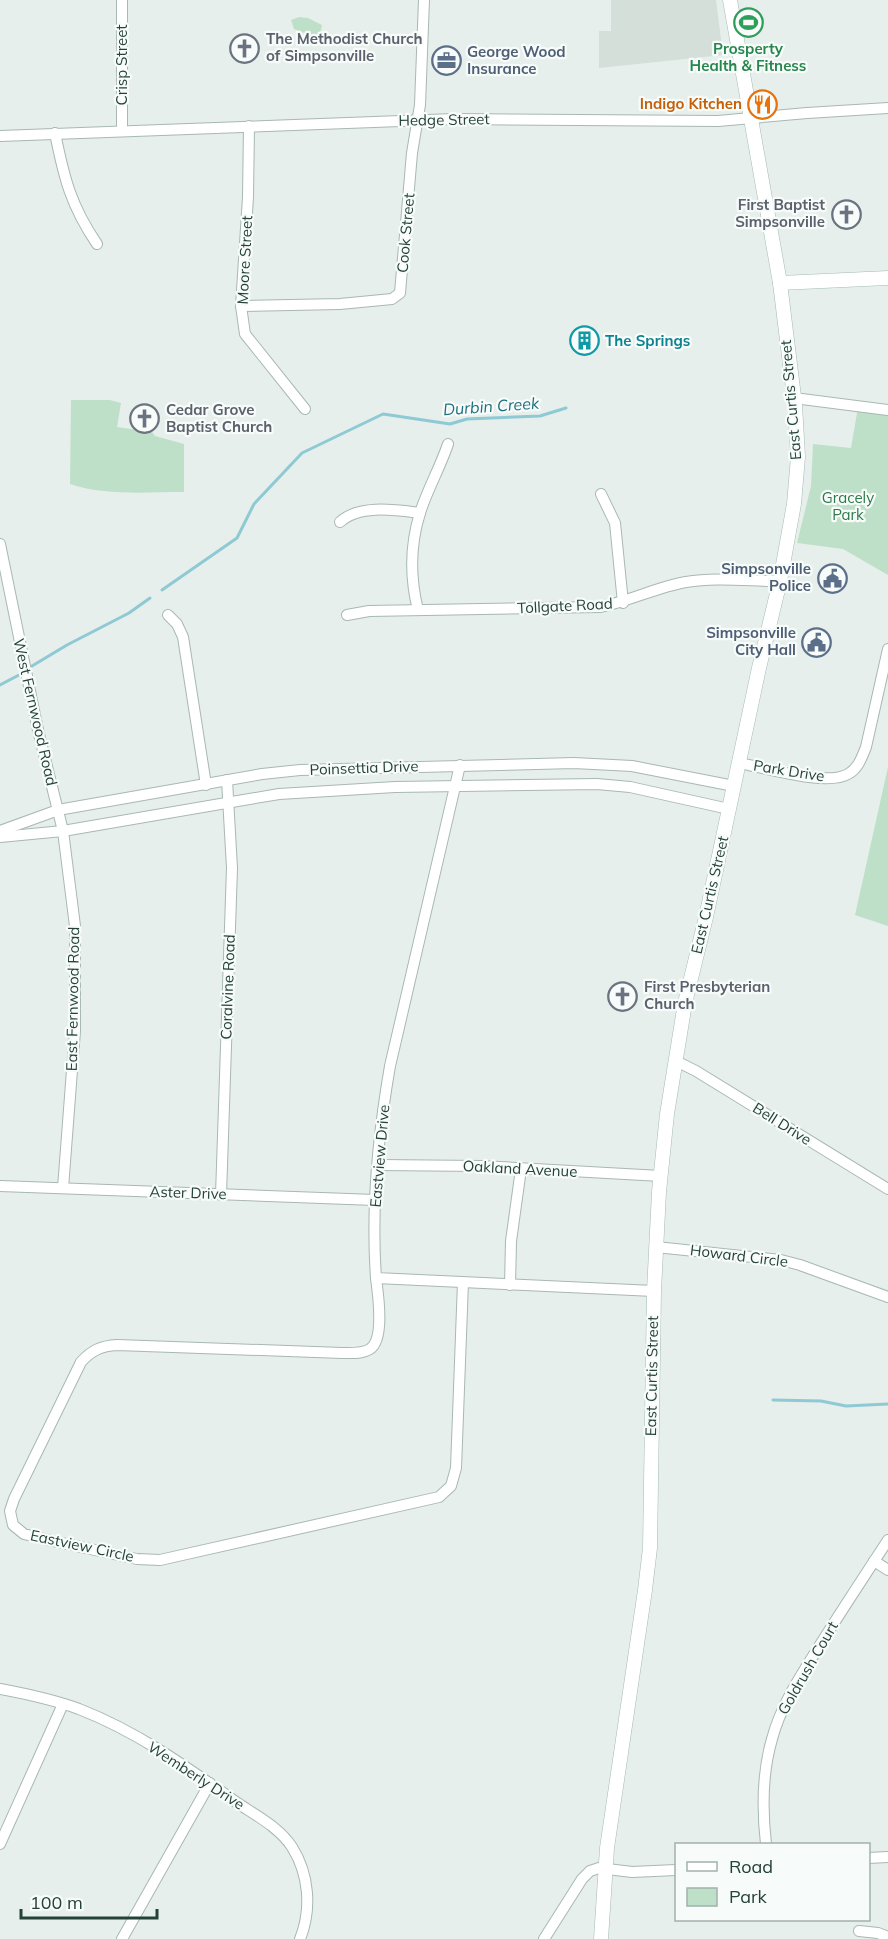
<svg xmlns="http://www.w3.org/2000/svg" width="888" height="1939" font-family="Mulish,sans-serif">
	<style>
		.built { fill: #d4dfda }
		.green { fill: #bfe0c8 }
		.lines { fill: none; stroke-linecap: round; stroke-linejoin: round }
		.stream { stroke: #8ec9d4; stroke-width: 3 }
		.street-casing { stroke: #a8b8b2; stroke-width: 12 }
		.secondary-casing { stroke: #a4bbb3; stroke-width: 15 }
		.street { stroke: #fff; stroke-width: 10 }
		.secondary { stroke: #fff; stroke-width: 14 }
		.labels { text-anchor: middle; stroke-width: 4.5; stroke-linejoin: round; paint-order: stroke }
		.worship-label { font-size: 15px; font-weight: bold; fill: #5b616d; stroke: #f7fbf9; text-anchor: start }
		.leisure-label { font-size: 15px; font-weight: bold; fill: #27864d; stroke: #f7fbf9 }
		.service-label { font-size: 15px; font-weight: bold; fill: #4e5e75; stroke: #f7fbf9; text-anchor: end }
		.street-label { font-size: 15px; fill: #24423a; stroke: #f7fbf9 }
		.food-label { font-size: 15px; font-weight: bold; fill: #c56008; stroke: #f7fbf9; text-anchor: end }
		.culture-label { font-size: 15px; font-weight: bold; fill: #0d838f; stroke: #f7fbf9; text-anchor: start }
		.park-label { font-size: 15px; fill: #2d7a4b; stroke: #f7fbf9 }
		.water-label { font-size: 16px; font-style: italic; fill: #1c6f80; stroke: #f7fbf9 }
	</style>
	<rect width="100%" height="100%" fill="#e6efeb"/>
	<polygon class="built" points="611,0 716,0 723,55 599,68 599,31 611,31"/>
	<g class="green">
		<polygon points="299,17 308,18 322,25 320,35 310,37 307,34 294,29 291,20"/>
		<path d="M71 400H110L121 403 117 427 152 432 155 436 184 444V492C146 492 106 496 70 484Z"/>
		<polygon points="858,407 888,412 888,575 843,549 797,543 811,486 813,444 851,448"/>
		<polygon points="888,767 888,926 855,915"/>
	</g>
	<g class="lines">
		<g class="stream">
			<polyline points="162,590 237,538 254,504 302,453 383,414 450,424 467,419 540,416 566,408"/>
			<polyline points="32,666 67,645 129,613 150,598"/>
			<polyline points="0,685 19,675"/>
			<polyline points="773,1400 821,1401 846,1406 888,1404"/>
		</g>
		<defs>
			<g id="street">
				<polyline points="122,0 122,131"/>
				<polyline points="249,126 248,197 241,306 245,334 305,409"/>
				<path d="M55 133C64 178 71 206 97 244"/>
				<polyline points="0,136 454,119 718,121 807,113 888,108"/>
				<polyline points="241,306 340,304 392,299 400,293 412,153 420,105 424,0"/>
				<polyline points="794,398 888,410"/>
				<polyline points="601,494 615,523 623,603"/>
				<path d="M340 522C359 504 396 510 420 513"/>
				<polyline points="0,544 38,730 63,831 75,926 75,1031 63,1188"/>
				<path d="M418 610C410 578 410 545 420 513 427 490 440 468 448 444"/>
				<polyline points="168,615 177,624 183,637 206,785"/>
				<path d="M347 615 369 611 600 607C630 601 657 587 686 582 716 577 749 581 780 581"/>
				<path d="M739 763C763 767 827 787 848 774 858 769 862 757 866 747L888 649"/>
				<path d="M460 765 390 1066C378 1135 371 1208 376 1278L654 1291"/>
				<polyline points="0,831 58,810 262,774 300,770 574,763 632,766 734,786"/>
				<polyline points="0,837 63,831 279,794 395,787 597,784 630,787 729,809"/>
				<polyline points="676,1061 696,1071 888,1189"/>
				<polyline points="378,1165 481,1166 661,1176"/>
				<polyline points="0,1186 375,1200"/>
				<polyline points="221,1195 232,868 227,780"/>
				<polyline points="656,1247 781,1260 800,1265 888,1297"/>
				<path d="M376 1278C378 1294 385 1339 370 1349 362 1354 351 1353 342 1353L117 1345C101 1346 92 1350 81 1362L14 1499 10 1511 13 1525 24 1534 48 1540 137 1559 160 1560 439 1497 451 1486 456 1468 463 1282"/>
				<polyline points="510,1285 511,1241 521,1169"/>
				<polyline points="874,1561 888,1570"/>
				<path d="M0 1689C27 1694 54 1700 79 1709 136 1731 187 1767 236 1802 255 1815 279 1827 292 1847 309 1874 312 1909 300 1939"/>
				<polyline points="0,1844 63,1704"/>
				<path d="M766 1844C762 1809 762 1773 772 1739 781 1705 801 1675 820 1645 842 1610 865 1575 888 1540"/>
				<polyline points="868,1858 888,1857"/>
				<polyline points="859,1931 878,1933 888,1937"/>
				<polyline points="122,1939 210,1783"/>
				<polyline points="544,1939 582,1879 590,1871 599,1868 632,1872 676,1870"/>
			</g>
			<g id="secondary">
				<polyline points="780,283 888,278"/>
				<polyline points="601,1939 607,1848 645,1590 650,1548 654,1291 659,1192 667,1114 685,1003 706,917 759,668 780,581 794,504 798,457 795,405 780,283 730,0"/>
			</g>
		</defs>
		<use href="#street" class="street-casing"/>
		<use href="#secondary" class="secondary-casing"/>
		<use href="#street" class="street"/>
		<use href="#secondary" class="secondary"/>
	</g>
	<defs>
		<symbol id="stadium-ring" viewBox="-11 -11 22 22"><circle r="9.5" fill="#f7fbf9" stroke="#2e9e5b" stroke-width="1.5"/><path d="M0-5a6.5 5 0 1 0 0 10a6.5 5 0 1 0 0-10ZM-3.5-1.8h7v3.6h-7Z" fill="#2e9e5b"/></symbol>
		<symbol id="church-ring" viewBox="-11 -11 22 22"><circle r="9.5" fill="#f7fbf9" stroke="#6b7280" stroke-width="1.5"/><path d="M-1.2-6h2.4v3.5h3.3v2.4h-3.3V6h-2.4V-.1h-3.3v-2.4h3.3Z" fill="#6b7280"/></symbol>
		<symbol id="office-ring" viewBox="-11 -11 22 22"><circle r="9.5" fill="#f7fbf9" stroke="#5c6f8a" stroke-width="1.5"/><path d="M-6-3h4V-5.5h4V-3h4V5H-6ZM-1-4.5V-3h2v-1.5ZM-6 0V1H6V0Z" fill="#5c6f8a"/></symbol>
		<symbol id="restaurant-ring" viewBox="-11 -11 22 22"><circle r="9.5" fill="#f7fbf9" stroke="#e8710a" stroke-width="1.5"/><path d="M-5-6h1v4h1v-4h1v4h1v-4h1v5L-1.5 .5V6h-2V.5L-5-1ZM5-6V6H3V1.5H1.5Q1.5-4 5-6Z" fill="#e8710a"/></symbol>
		<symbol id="building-ring" viewBox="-11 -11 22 22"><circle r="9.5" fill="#f7fbf9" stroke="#0f9aa8" stroke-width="1.5"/><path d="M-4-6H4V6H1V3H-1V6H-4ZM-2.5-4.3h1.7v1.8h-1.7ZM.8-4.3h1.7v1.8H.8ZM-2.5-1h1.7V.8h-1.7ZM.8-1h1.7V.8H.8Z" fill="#0f9aa8"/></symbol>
		<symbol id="civic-ring" viewBox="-11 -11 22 22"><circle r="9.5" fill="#f7fbf9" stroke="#5c6f8a" stroke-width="1.5"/><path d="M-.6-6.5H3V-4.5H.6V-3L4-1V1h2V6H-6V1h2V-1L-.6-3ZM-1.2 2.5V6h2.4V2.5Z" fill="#5c6f8a"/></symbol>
	</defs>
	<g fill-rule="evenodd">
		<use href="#stadium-ring" x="732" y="6" width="33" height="33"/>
		<use href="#church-ring" x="228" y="32" width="33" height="33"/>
		<use href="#office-ring" x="430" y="44" width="33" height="33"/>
		<use href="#restaurant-ring" x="746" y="88" width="33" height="33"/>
		<use href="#church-ring" x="830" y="198" width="33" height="33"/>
		<use href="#building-ring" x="568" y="324" width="33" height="33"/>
		<use href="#church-ring" x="128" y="402" width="33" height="33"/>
		<use href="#civic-ring" x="816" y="562" width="33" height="33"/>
		<use href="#civic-ring" x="800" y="626" width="33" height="33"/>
		<use href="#church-ring" x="606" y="980" width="33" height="33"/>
	</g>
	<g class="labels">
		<g class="worship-label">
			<text x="266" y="44">The Methodist Church<tspan x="266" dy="17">of Simpsonville</tspan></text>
			<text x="825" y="210" text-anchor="end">First Baptist<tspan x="825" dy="17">Simpsonville</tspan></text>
			<text x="166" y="415">Cedar Grove<tspan x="166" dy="17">Baptist Church</tspan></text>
			<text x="644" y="992">First Presbyterian<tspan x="644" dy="17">Church</tspan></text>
		</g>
		<g class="leisure-label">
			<text x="748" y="54">Prosperty<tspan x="748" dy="17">Health &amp; Fitness</tspan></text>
		</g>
		<g class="service-label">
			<text x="467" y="57" text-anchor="start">George Wood<tspan x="467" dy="17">Insurance</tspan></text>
			<text x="811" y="574">Simpsonville<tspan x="811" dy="17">Police</tspan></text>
			<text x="796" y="638">Simpsonville<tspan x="796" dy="17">City Hall</tspan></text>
		</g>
		<g class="street-label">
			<text transform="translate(122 65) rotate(-90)" y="5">Crisp Street</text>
			<text transform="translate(444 120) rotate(-1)" y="5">Hedge Street</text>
			<text transform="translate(406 233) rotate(-85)" y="5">Cook Street</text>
			<text transform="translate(245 260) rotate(-87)" y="5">Moore Street</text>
			<text transform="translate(791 400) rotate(-95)" y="5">East Curtis Street</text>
			<text transform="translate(565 606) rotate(-3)" y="5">Tollgate Road</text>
			<text transform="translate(35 712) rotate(77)" y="5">West Fernwood Road</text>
			<text transform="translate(364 768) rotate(-2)" y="5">Poinsettia Drive</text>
			<text transform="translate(789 771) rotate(9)" y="5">Park Drive</text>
			<text transform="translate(710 895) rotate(-77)" y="5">East Curtis Street</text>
			<text transform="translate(228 987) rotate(-88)" y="5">Coralvine Road</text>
			<text transform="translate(73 999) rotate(-89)" y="5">East Fernwood Road</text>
			<text transform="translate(782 1124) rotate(32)" y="5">Bell Drive</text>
			<text transform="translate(380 1156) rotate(-85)" y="5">Eastview Drive</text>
			<text transform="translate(520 1169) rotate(3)" y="5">Oakland Avenue</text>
			<text transform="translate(188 1193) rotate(2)" y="5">Aster Drive</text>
			<text transform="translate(739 1256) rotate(7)" y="5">Howard Circle</text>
			<text transform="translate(652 1376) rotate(-89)" y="5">East Curtis Street</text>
			<text transform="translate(82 1546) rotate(12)" y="5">Eastview Circle</text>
			<text transform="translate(808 1668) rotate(-60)" y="5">Goldrush Court</text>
			<text transform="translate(196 1776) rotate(33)" y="5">Wemberly Drive</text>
		</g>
		<g class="food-label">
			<text x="742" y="109">Indigo Kitchen</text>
		</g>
		<g class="culture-label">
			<text x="605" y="346">The Springs</text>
		</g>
		<g class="park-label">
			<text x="848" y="503">Gracely<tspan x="848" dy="17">Park</tspan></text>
		</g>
		<g class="water-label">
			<text transform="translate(491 406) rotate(-4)" y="6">Durbin Creek</text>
		</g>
	</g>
	<rect x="675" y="1843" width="195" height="78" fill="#f7fbf9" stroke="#a3b1ad" stroke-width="1.5"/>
	<rect x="687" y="1862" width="30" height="9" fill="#ffffff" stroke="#a3b1ad" stroke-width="1.5"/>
	<text x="729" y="1873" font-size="18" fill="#24423a">Road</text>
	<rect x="687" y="1888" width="30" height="18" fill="#bfe0c8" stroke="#a3b1ad" stroke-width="1.5"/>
	<text x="729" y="1903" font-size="18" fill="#24423a">Park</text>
	<path d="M21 1909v9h136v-9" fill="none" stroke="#24423a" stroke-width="3"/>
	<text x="30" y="1909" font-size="18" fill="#24423a" stroke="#f7fbf9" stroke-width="4.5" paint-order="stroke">100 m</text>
</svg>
